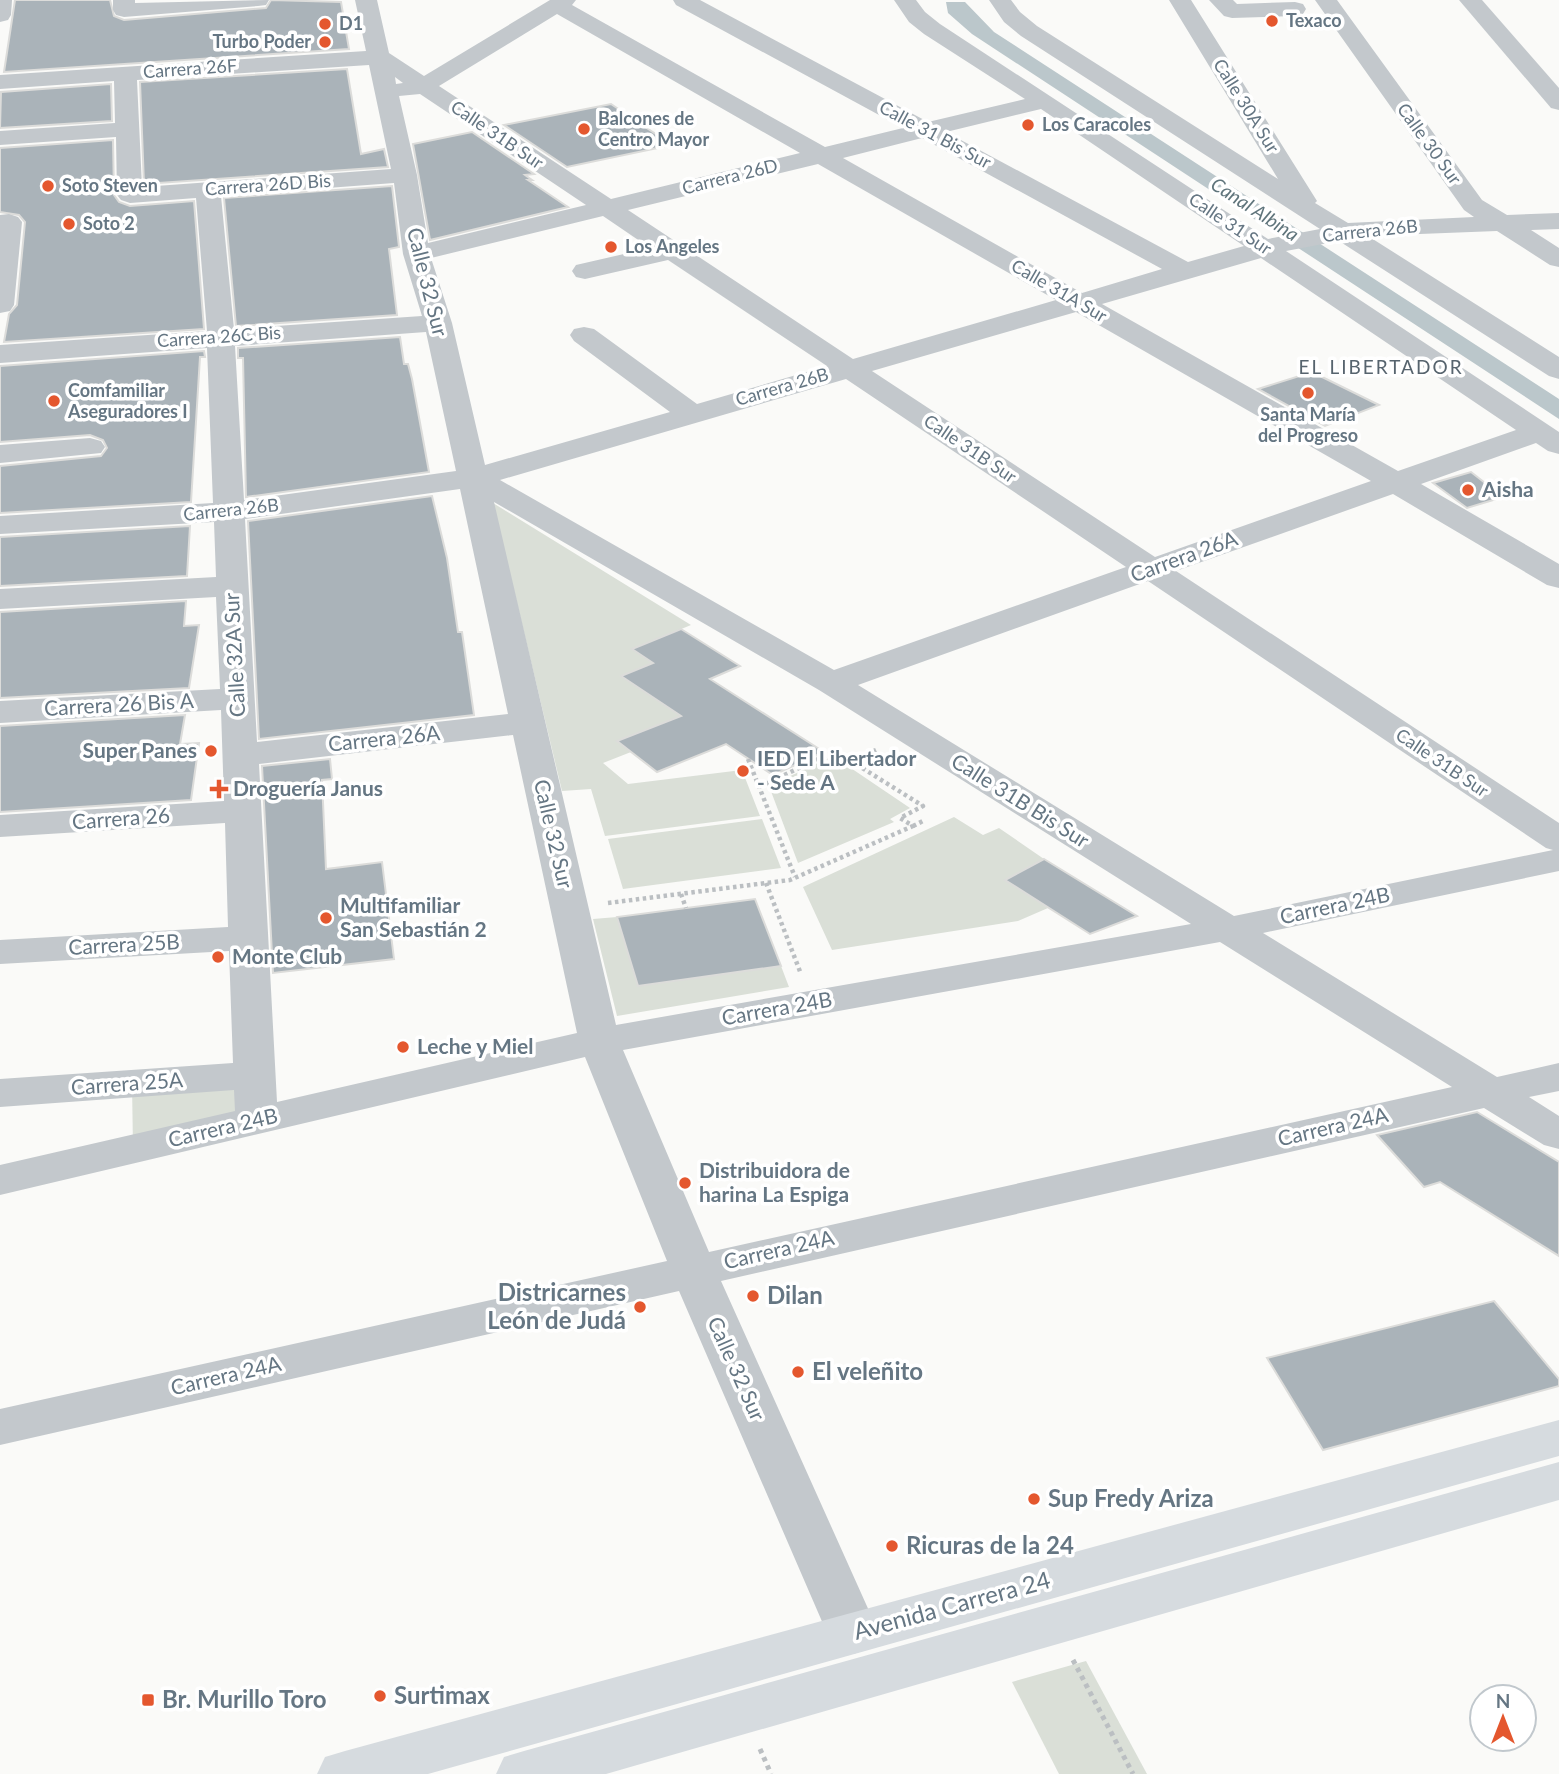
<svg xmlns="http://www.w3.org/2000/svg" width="1559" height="1774" font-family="Lato,sans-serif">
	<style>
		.green { fill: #dadfd7 }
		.water { fill: #bbc7cb }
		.building { fill: #aab3b9; stroke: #dcdcda; stroke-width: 2 }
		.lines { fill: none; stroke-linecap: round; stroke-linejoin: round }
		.path-far1 { stroke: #bbbfc2; stroke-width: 4.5; stroke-dasharray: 3.5 3.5; stroke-linecap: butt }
		.path { stroke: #bbbfc2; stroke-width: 5; stroke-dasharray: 4.5 4.5; stroke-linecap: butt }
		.minor { fill: #c3c8cc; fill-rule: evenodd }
		.major { fill: #d6dbdf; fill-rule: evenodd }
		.poi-dot { fill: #e4572e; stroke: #fff; stroke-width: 2.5 }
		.labels { text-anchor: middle; stroke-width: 7; stroke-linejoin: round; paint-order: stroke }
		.far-poi-label { font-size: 18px; font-weight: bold; fill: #657683; stroke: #fff; text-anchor: start }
		.far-street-label { font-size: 18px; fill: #657683; stroke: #fff }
		.far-water-label { font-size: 19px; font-style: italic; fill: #60757c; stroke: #fff }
		.far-neighbourhood-label { font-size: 19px; letter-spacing: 2px; fill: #57646e; stroke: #fff }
		.street-label { font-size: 21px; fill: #657683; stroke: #fff }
		.poi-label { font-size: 21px; font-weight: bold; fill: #657683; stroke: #fff; text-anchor: start }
		.near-poi-label { font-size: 24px; font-weight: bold; fill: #657683; stroke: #fff; text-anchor: start }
		.near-street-label { font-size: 24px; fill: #657683; stroke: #fff }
	</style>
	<rect width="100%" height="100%" fill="#fafaf8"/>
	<g class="green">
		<polygon points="493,503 691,625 633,649 653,663 621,676 681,716 618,741 631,752 603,763 628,784 742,770 760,816 605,836 591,789 562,791"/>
		<polygon points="833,756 910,808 890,819 894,822 798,863 769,786"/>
		<polygon points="954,817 983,835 999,828 1044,859 1006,880 1048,908 1018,921 832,950 803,887"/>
		<polygon points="762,819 781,868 623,889 608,839"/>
		<polygon points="617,917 639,986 781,966 789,987 617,1016 593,919"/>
		<polygon points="255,1075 257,1121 133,1149 132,1084"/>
		<polygon points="1086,1661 1147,1774 1059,1774 1012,1682"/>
	</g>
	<polygon class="water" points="946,2 965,2 994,32 1559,399 1559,419 972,34 948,13"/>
	<g class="building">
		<polygon points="15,0 110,0 114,16 124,20 266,8 271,0 341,2 349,49 4,72"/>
		<polygon points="347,69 361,154 384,149 388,167 144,184 140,82"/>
		<polygon points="111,84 112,121 0,128 1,92"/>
		<polygon points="611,104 672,145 567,167 504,125"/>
		<polygon points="472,132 534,174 525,175 532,180 528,180 568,207 430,240 413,144"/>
		<polygon points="113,140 114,195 119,202 130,206 194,201 204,329 4,342 9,314 17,305 25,222 19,215 0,212 0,148"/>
		<polygon points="392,186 399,247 389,249 397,315 236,326 224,198"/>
		<polygon points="400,337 404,364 408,364 412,379 429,472 246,497 243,358 238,358 238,348"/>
		<polygon points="204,351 205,357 200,357 191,502 0,513 0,466 101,456 107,448 103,440 90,435 0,442 0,366"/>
		<polygon points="1312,372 1379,405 1325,426 1258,389"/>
		<polygon points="1471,472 1503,497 1467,508 1433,483"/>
		<polygon points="432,496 447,558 458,632 462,632 474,715 259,739 248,521"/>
		<polygon points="190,526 187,576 0,586 0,537"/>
		<polygon points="186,601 184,626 199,625 189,688 0,698 0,612"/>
		<polygon points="681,629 740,666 710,679 824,752 773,775 726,744 657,772 617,741 681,716 621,676 653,663 632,649"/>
		<polygon points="185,715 180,744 199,743 191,800 0,812 0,726"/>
		<polygon points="330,759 332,779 322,780 326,869 382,862 394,959 273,973 262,766"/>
		<polygon points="1044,859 1137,916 1090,934 1005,880"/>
		<polygon points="755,899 781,966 638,986 617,917"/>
		<polygon points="1477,1112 1559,1162 1559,1256 1440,1182 1424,1187 1377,1135"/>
		<polygon points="1494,1301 1559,1379 1559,1386 1323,1450 1267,1358"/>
	</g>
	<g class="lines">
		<g class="path-far1">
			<polyline points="748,759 795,877"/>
			<polyline points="759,787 835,751 851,761"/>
			<polyline points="913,826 925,820"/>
			<polyline points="766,883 801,974"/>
			<polyline points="681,894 686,908"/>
			<polyline points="608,903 790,880 913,826 900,818 923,806 851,761 876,750"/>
		</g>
		<g class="path">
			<polyline points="1073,1660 1133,1774"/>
			<polyline points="760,1749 771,1774"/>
		</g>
		<g class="minor">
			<polygon points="0,0 12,0 11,15 8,20 0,22"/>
			<polygon points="113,0 135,0 135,3 269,0 266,5 258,6 124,17 116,15 113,10"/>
			<path d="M355 0H377L389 53 424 76 550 0H576L572 5 825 147 903 128 676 5 673 0H700L928 122 1025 99 924 34 909 22 894 0H916L925 12 940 24 1268 239 1320 229 1021 36 1004 22 989 0H1011L1020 12 1037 26 1278 179 1169 0H1191L1317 201 1315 203 1348 223 1474 217 1464 210 1315 0H1337L1482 200 1507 215 1559 213V229L1531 230 1559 248V267L1550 265 1497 231 1368 236 1559 357V379L1549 376 1339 241 1286 251 1559 432V454L1548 451 1536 443 1421 484 1559 564V588L1547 585 1393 494 1176 571 1559 823V871L1263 933 1497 1077 1559 1063V1091L1529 1097 1559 1116V1149L1544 1145 1484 1108 721 1281 879 1633 872 1648 853 1654 834 1648 827 1633 679 1291 0 1445V1409L667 1261 585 1057 0 1195V1165L235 1111 234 1090 0 1107V1079L233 1063 229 951 0 964V940L228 927 225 823 0 837V815L224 801 221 710 0 723V701L220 689 216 597 0 609V589L216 577 214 522 0 534V516L213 503 207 348 0 363V345L207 331 196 198 130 203 121 200 117 195 116 137 0 145V131L115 123 114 81 0 89V75L366 51ZM557 14 800 153 611 199 439 86ZM369 65 391 169 142 187 137 80ZM395 77 403 83 396 84ZM420 94 586 205 428 243 417 175 399 96ZM1041 109 1244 246 1188 262 946 132ZM922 138 1162 269 1082 293 843 158ZM818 164 1056 300 853 359 628 210ZM394 183 403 254 422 316 234 329 221 196ZM603 216 650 248 576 265 572 271 576 277 585 279 668 260 827 366 697 404 594 329 584 327 574 329 570 335 574 341 670 412 485 465 452 323 431 258ZM1261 258 1516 430 1398 471 1102 304ZM1076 312 1371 481 1155 557 872 371ZM426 332 456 471 244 500 235 346ZM846 379 1126 567 834 670 500 480ZM460 489 508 714 257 742 245 519ZM494 502 819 690 1191 924 616 1025ZM1148 581 1546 848 1553 850 1234 916 858 685ZM513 735 577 1033 277 1102 259 764ZM1220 942 1452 1087 709 1252 623 1050Z"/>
			<polygon points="1209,0 1233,0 1237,4 1295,2 1303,4 1306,9 1303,14 1295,16 1232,18 1224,16"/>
			<polygon points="1459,0 1482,0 1559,88 1559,110 1551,108"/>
			<polygon points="9,214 18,217 22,222 14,305 10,311 0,313 0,215"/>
			<polygon points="90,438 101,441 105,447 101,453 0,463 0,445"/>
		</g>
		<g class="major">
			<polygon points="1559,1420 1559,1456 428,1774 317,1774 325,1757 345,1751"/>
			<polygon points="1559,1462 1559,1500 606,1774 496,1774 504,1757 524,1751"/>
		</g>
	</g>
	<g class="poi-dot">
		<circle cx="1272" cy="21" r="7"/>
		<circle cx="325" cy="24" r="7"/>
		<circle cx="325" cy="42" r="7"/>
		<circle cx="1028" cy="125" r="7"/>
		<circle cx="584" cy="129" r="7"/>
		<circle cx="48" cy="186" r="7"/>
		<circle cx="69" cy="224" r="7"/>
		<circle cx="611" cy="247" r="7"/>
		<circle cx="1308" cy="393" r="7"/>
		<circle cx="54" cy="401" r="7"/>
		<circle cx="1468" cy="490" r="7"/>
		<circle cx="211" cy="751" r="7"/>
		<circle cx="743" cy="771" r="7"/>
		<path d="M215.5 778.5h7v7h7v7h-7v7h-7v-7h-7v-7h7z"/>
		<circle cx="326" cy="918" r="7"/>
		<circle cx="218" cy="957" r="7"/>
		<circle cx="403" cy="1047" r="7"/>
		<circle cx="685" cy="1183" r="7"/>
		<circle cx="753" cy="1296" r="7"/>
		<circle cx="640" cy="1307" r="7"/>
		<circle cx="798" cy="1372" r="7"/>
		<circle cx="1034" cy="1499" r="7"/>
		<circle cx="892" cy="1546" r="7"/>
		<circle cx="380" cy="1696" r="7"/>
		<rect x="141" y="1693" width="14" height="14" rx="3.5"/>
	</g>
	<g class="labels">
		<g class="far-poi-label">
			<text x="1286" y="27">Texaco</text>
			<text x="339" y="30">D1</text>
			<text x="311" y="48" text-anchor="end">Turbo Poder</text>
			<text x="598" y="125">Balcones de<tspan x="598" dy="21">Centro Mayor</tspan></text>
			<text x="1042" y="131">Los Caracoles</text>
			<text x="62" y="192">Soto Steven</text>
			<text x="83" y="230">Soto 2</text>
			<text x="625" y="253">Los Angeles</text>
			<text x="68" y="397">Comfamiliar<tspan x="68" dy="21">Aseguradores I</tspan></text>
			<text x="1308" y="421" text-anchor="middle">Santa María<tspan x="1308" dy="21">del Progreso</tspan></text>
		</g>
		<g class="far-street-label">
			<text transform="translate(190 69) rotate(-4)" y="6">Carrera 26F</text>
			<text transform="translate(1246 106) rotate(58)" y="6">Calle 30A Sur</text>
			<text transform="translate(497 135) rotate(34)" y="6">Calle 31B Sur</text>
			<text transform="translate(935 135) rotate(28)" y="6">Calle 31 Bis Sur</text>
			<text transform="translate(1429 144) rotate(54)" y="6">Calle 30 Sur</text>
			<text transform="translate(730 177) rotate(-14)" y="6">Carrera 26D</text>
			<text transform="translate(268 185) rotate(-4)" y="6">Carrera 26D Bis</text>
			<text transform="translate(1230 224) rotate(34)" y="6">Calle 31 Sur</text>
			<text transform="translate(1370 231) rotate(-6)" y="6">Carrera 26B</text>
			<text transform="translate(1059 291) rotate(30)" y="6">Calle 31A Sur</text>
			<text transform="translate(219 337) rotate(-4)" y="6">Carrera 26C Bis</text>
			<text transform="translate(782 387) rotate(-16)" y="6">Carrera 26B</text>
			<text transform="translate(970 449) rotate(34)" y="6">Calle 31B Sur</text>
			<text transform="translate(231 510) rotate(-6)" y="6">Carrera 26B</text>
			<text transform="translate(1442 763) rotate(34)" y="6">Calle 31B Sur</text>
		</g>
		<g class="far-water-label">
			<text transform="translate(1255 209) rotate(33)" y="7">Canal Albina</text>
		</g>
		<g class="far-neighbourhood-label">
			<text x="1381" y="374">EL LIBERTADOR</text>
		</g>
		<g class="street-label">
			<text transform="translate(427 282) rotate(76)" y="7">Calle 32 Sur</text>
			<text transform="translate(1184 557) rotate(-20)" y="7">Carrera 26A</text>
			<text transform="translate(235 655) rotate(-93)" y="7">Calle 32A Sur</text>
			<text transform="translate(119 705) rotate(-3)" y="7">Carrera 26 Bis A</text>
			<text transform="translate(384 739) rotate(-6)" y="7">Carrera 26A</text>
			<text transform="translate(1020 801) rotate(32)" y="7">Calle 31B Bis Sur</text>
			<text transform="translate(121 819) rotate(-4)" y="7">Carrera 26</text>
			<text transform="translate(553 834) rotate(77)" y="7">Calle 32 Sur</text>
			<text transform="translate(1335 906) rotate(-12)" y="7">Carrera 24B</text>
			<text transform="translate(124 945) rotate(-3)" y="7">Carrera 25B</text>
			<text transform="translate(777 1009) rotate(-10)" y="7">Carrera 24B</text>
			<text transform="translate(127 1084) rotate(-4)" y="7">Carrera 25A</text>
			<text transform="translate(1333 1127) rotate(-13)" y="7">Carrera 24A</text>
			<text transform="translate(223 1128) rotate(-13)" y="7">Carrera 24B</text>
			<text transform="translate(779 1250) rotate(-13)" y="7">Carrera 24A</text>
			<text transform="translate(736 1369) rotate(66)" y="7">Calle 32 Sur</text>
			<text transform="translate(226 1376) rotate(-13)" y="7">Carrera 24A</text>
		</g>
		<g class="poi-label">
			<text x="1482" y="497">Aisha</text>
			<text x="197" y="758" text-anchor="end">Super Panes</text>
			<text x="757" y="766">IED El Libertador<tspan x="757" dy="24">- Sede A</tspan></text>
			<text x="233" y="796">Droguería Janus</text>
			<text x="340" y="913">Multifamiliar<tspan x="340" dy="24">San Sebastián 2</tspan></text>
			<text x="232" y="964">Monte Club</text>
			<text x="417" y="1054">Leche y Miel</text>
			<text x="699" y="1178">Distribuidora de<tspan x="699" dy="24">harina La Espiga</tspan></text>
		</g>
		<g class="near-poi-label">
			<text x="626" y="1301" text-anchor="end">Districarnes<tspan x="626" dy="28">León de Judá</tspan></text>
			<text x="767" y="1304">Dilan</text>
			<text x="812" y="1380">El veleñito</text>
			<text x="1048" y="1507">Sup Fredy Ariza</text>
			<text x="906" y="1554">Ricuras de la 24</text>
			<text x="394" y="1704">Surtimax</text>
			<text x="162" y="1708">Br. Murillo Toro</text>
		</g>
		<g class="near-street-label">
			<text transform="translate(952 1606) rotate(-15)" y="8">Avenida Carrera 24</text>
		</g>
	</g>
	<g transform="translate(1503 1718)"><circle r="33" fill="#ffffff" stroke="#c1c8cd" stroke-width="2"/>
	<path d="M0-5L12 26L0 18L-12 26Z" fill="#e4572e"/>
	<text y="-10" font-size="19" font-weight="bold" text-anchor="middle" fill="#657683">N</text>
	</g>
</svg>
